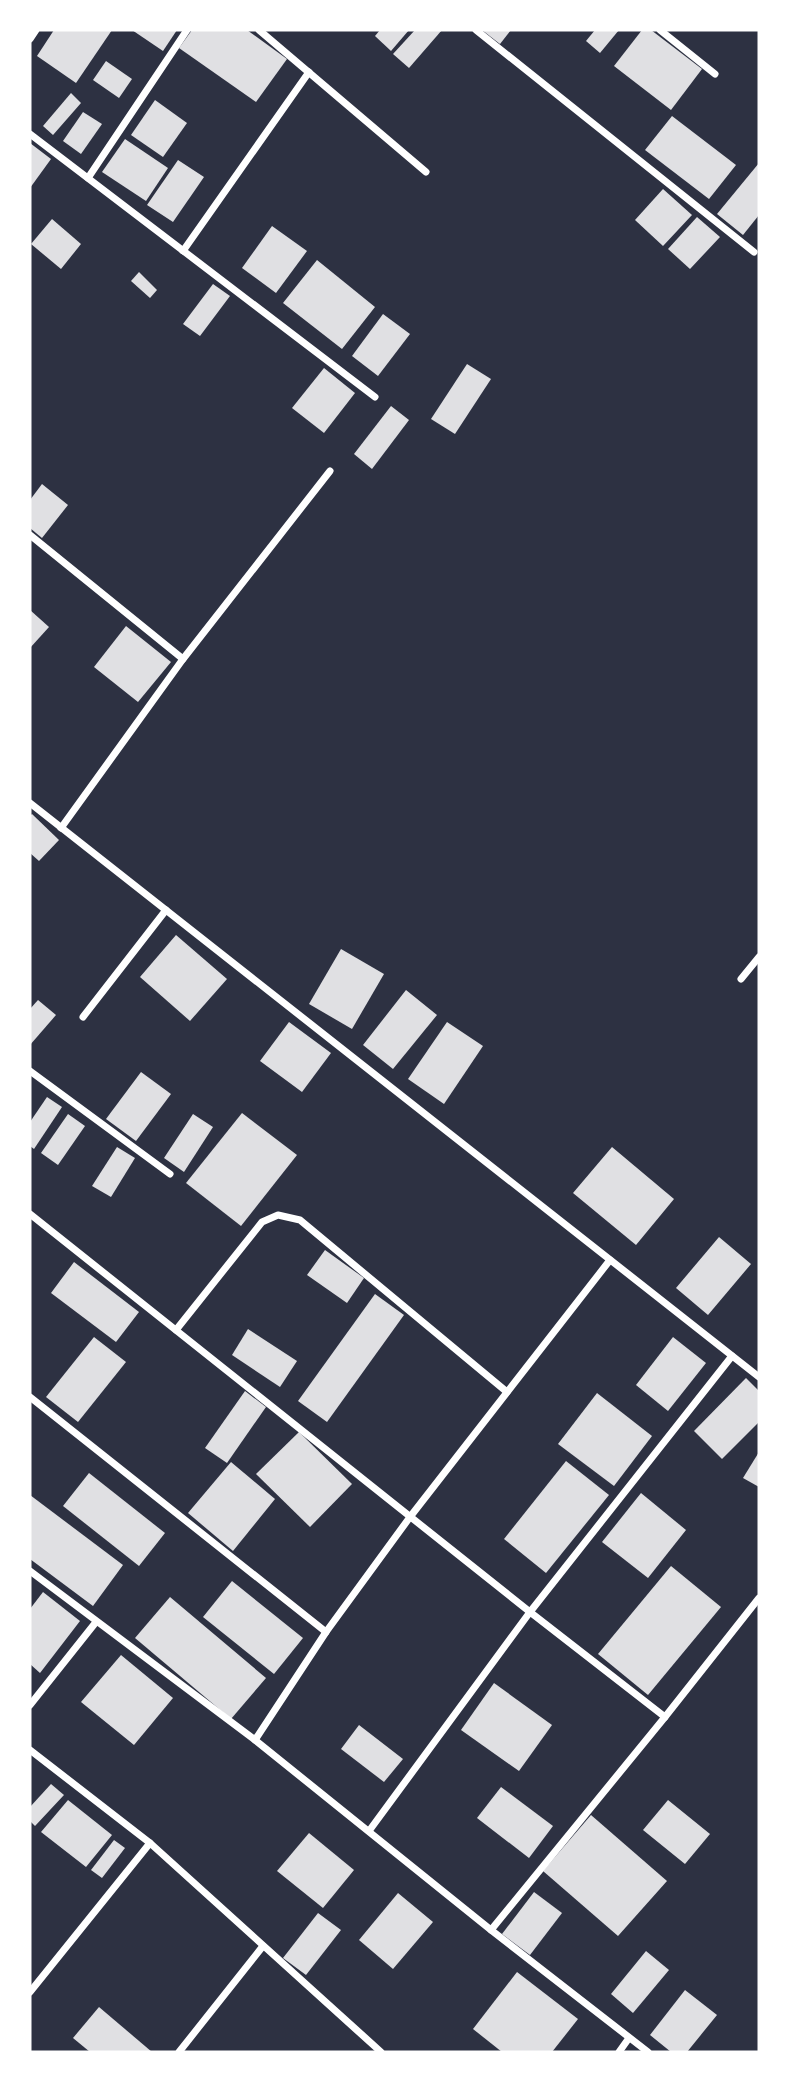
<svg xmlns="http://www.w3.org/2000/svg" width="789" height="2082" font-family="Barlow,sans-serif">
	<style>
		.building { fill: #e0e0e3 }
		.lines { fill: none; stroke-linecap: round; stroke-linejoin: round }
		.minor { stroke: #fff; stroke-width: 7 }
	</style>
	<rect width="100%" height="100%" fill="#2d3142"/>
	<g class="building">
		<polygon points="54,30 112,30 76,83 37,56"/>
		<polygon points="132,30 177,30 163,51"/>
		<polygon points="192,30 247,30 287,59 256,102 179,48"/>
		<polygon points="380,30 409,30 391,51 375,36"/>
		<polygon points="415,30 442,30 409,68 393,54"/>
		<polygon points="482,30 511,30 500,44"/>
		<polygon points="595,30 619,30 600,53 586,41"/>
		<polygon points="642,30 651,30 702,69 671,110 614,66"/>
		<polygon points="106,61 132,79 119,98 93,80"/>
		<polygon points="71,93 81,103 53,135 43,126"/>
		<polygon points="155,100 187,123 163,157 131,135"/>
		<polygon points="83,112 102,124 81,154 63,141"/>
		<polygon points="672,116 736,165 709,199 645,150"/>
		<polygon points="125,139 168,168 146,201 102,172"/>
		<polygon points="30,143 51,159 30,188"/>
		<polygon points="178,160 204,177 173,222 147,205"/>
		<polygon points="759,163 759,215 743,235 717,214"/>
		<polygon points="663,189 692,215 663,246 635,220"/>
		<polygon points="697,217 720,237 690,269 668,249"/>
		<polygon points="52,219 81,244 61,269 31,244"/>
		<polygon points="272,226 307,251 276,293 242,268"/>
		<polygon points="317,260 375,307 342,349 283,303"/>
		<polygon points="139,272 157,290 150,298 131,281"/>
		<polygon points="213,284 230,296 200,336 183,324"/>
		<polygon points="383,314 410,334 378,376 352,356"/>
		<polygon points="467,364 491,379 455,434 431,419"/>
		<polygon points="324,368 355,393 324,433 292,408"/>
		<polygon points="391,406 409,420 372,469 354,454"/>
		<polygon points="42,484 68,505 42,538 30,528 30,500"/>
		<polygon points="30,610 49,627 30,648"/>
		<polygon points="126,626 171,662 138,702 94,667"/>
		<polygon points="32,814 59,840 39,861 30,853 30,816"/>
		<polygon points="176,935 227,979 190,1021 140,977"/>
		<polygon points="341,949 384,974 352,1029 309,1004"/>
		<polygon points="406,990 437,1015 393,1069 363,1045"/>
		<polygon points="38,1000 56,1015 30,1045 30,1009"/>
		<polygon points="289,1022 331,1053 302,1092 260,1061"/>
		<polygon points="447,1022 483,1046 444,1104 408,1079"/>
		<polygon points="141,1072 171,1094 136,1141 106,1119"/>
		<polygon points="47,1097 62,1107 34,1149 30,1146 30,1122"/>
		<polygon points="242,1113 297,1155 241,1226 186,1183"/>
		<polygon points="68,1114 85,1126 58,1165 41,1153"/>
		<polygon points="193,1114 213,1127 184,1172 164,1158"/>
		<polygon points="117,1147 135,1158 111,1197 92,1186"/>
		<polygon points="612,1147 674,1199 636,1245 573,1193"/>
		<polygon points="719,1237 751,1264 708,1315 676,1288"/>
		<polygon points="325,1250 364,1278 347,1303 307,1275"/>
		<polygon points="74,1262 139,1312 116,1342 51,1293"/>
		<polygon points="375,1294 404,1315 327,1422 298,1401"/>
		<polygon points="248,1329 297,1361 280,1387 232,1355"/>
		<polygon points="94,1337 126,1362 78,1422 46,1397"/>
		<polygon points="673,1337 706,1363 668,1411 636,1385"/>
		<polygon points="746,1378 759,1391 759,1422 722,1459 694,1431"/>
		<polygon points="245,1391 266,1407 227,1463 205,1448"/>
		<polygon points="597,1393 652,1436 614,1486 558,1444"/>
		<polygon points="299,1432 352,1484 310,1527 256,1474"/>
		<polygon points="759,1452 759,1487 743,1478"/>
		<polygon points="566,1461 609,1495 546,1573 504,1539"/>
		<polygon points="231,1462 275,1499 233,1551 188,1513"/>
		<polygon points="89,1473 165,1533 139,1566 63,1506"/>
		<polygon points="641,1493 686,1530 648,1578 602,1542"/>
		<polygon points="30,1495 123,1565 93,1606 30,1559"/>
		<polygon points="671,1566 721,1607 648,1695 598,1654"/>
		<polygon points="232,1581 303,1638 274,1674 203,1617"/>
		<polygon points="43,1592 80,1621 40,1673 30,1664 30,1609"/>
		<polygon points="170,1597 266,1678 231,1719 135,1638"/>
		<polygon points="121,1655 173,1698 134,1745 81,1702"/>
		<polygon points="494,1683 552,1725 519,1771 461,1730"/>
		<polygon points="359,1725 403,1759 384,1782 341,1749"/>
		<polygon points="51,1784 64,1795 35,1826 30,1821 30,1807"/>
		<polygon points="501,1787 553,1826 529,1858 477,1818"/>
		<polygon points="68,1800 112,1835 86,1867 41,1832"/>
		<polygon points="668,1800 710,1834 685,1864 643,1830"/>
		<polygon points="591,1815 667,1881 618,1936 543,1871"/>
		<polygon points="309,1833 354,1870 323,1908 277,1871"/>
		<polygon points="114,1840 125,1848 102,1878 91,1870"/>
		<polygon points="534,1892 562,1913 530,1955 502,1934"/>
		<polygon points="398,1893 433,1922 393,1969 359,1940"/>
		<polygon points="318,1913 341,1930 306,1975 283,1958"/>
		<polygon points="646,1951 669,1970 633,2013 611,1994"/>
		<polygon points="517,1972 578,2019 552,2052 502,2052 473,2029"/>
		<polygon points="685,1990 717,2015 687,2052 671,2052 650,2035"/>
		<polygon points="99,2007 152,2052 90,2052 73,2038"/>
	</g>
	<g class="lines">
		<g class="minor">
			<polyline points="259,30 426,172"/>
			<polyline points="476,30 754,252"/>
			<polyline points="660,30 715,74"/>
			<polyline points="30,39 36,30"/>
			<polyline points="30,134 375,397"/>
			<polyline points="88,178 187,30"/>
			<polyline points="183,251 309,72"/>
			<polyline points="30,535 183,659"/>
			<polyline points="30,803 759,1377"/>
			<polyline points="61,828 183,659 330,471"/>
			<polyline points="741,979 759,957"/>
			<polyline points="83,1017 166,910"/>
			<polyline points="30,1071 170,1174"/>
			<polyline points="30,1214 530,1612 665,1717"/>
			<polyline points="176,1330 262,1222 278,1215 300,1220 507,1392"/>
			<polyline points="30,1397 326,1632"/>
			<polyline points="30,1571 255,1740 491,1930 648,2052"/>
			<polyline points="30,1705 96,1622"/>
			<polyline points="255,1740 326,1632 410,1517 610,1260"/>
			<polyline points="30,1750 150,1843 381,2052"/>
			<polyline points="369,1831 530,1612 732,1356"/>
			<polyline points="491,1930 665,1717 759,1598"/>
			<polyline points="30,1992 150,1843"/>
			<polyline points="179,2052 263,1946"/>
			<polyline points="619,2052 629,2038"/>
		</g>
	</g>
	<rect width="789" height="2082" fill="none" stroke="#ffffff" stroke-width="63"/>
</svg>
